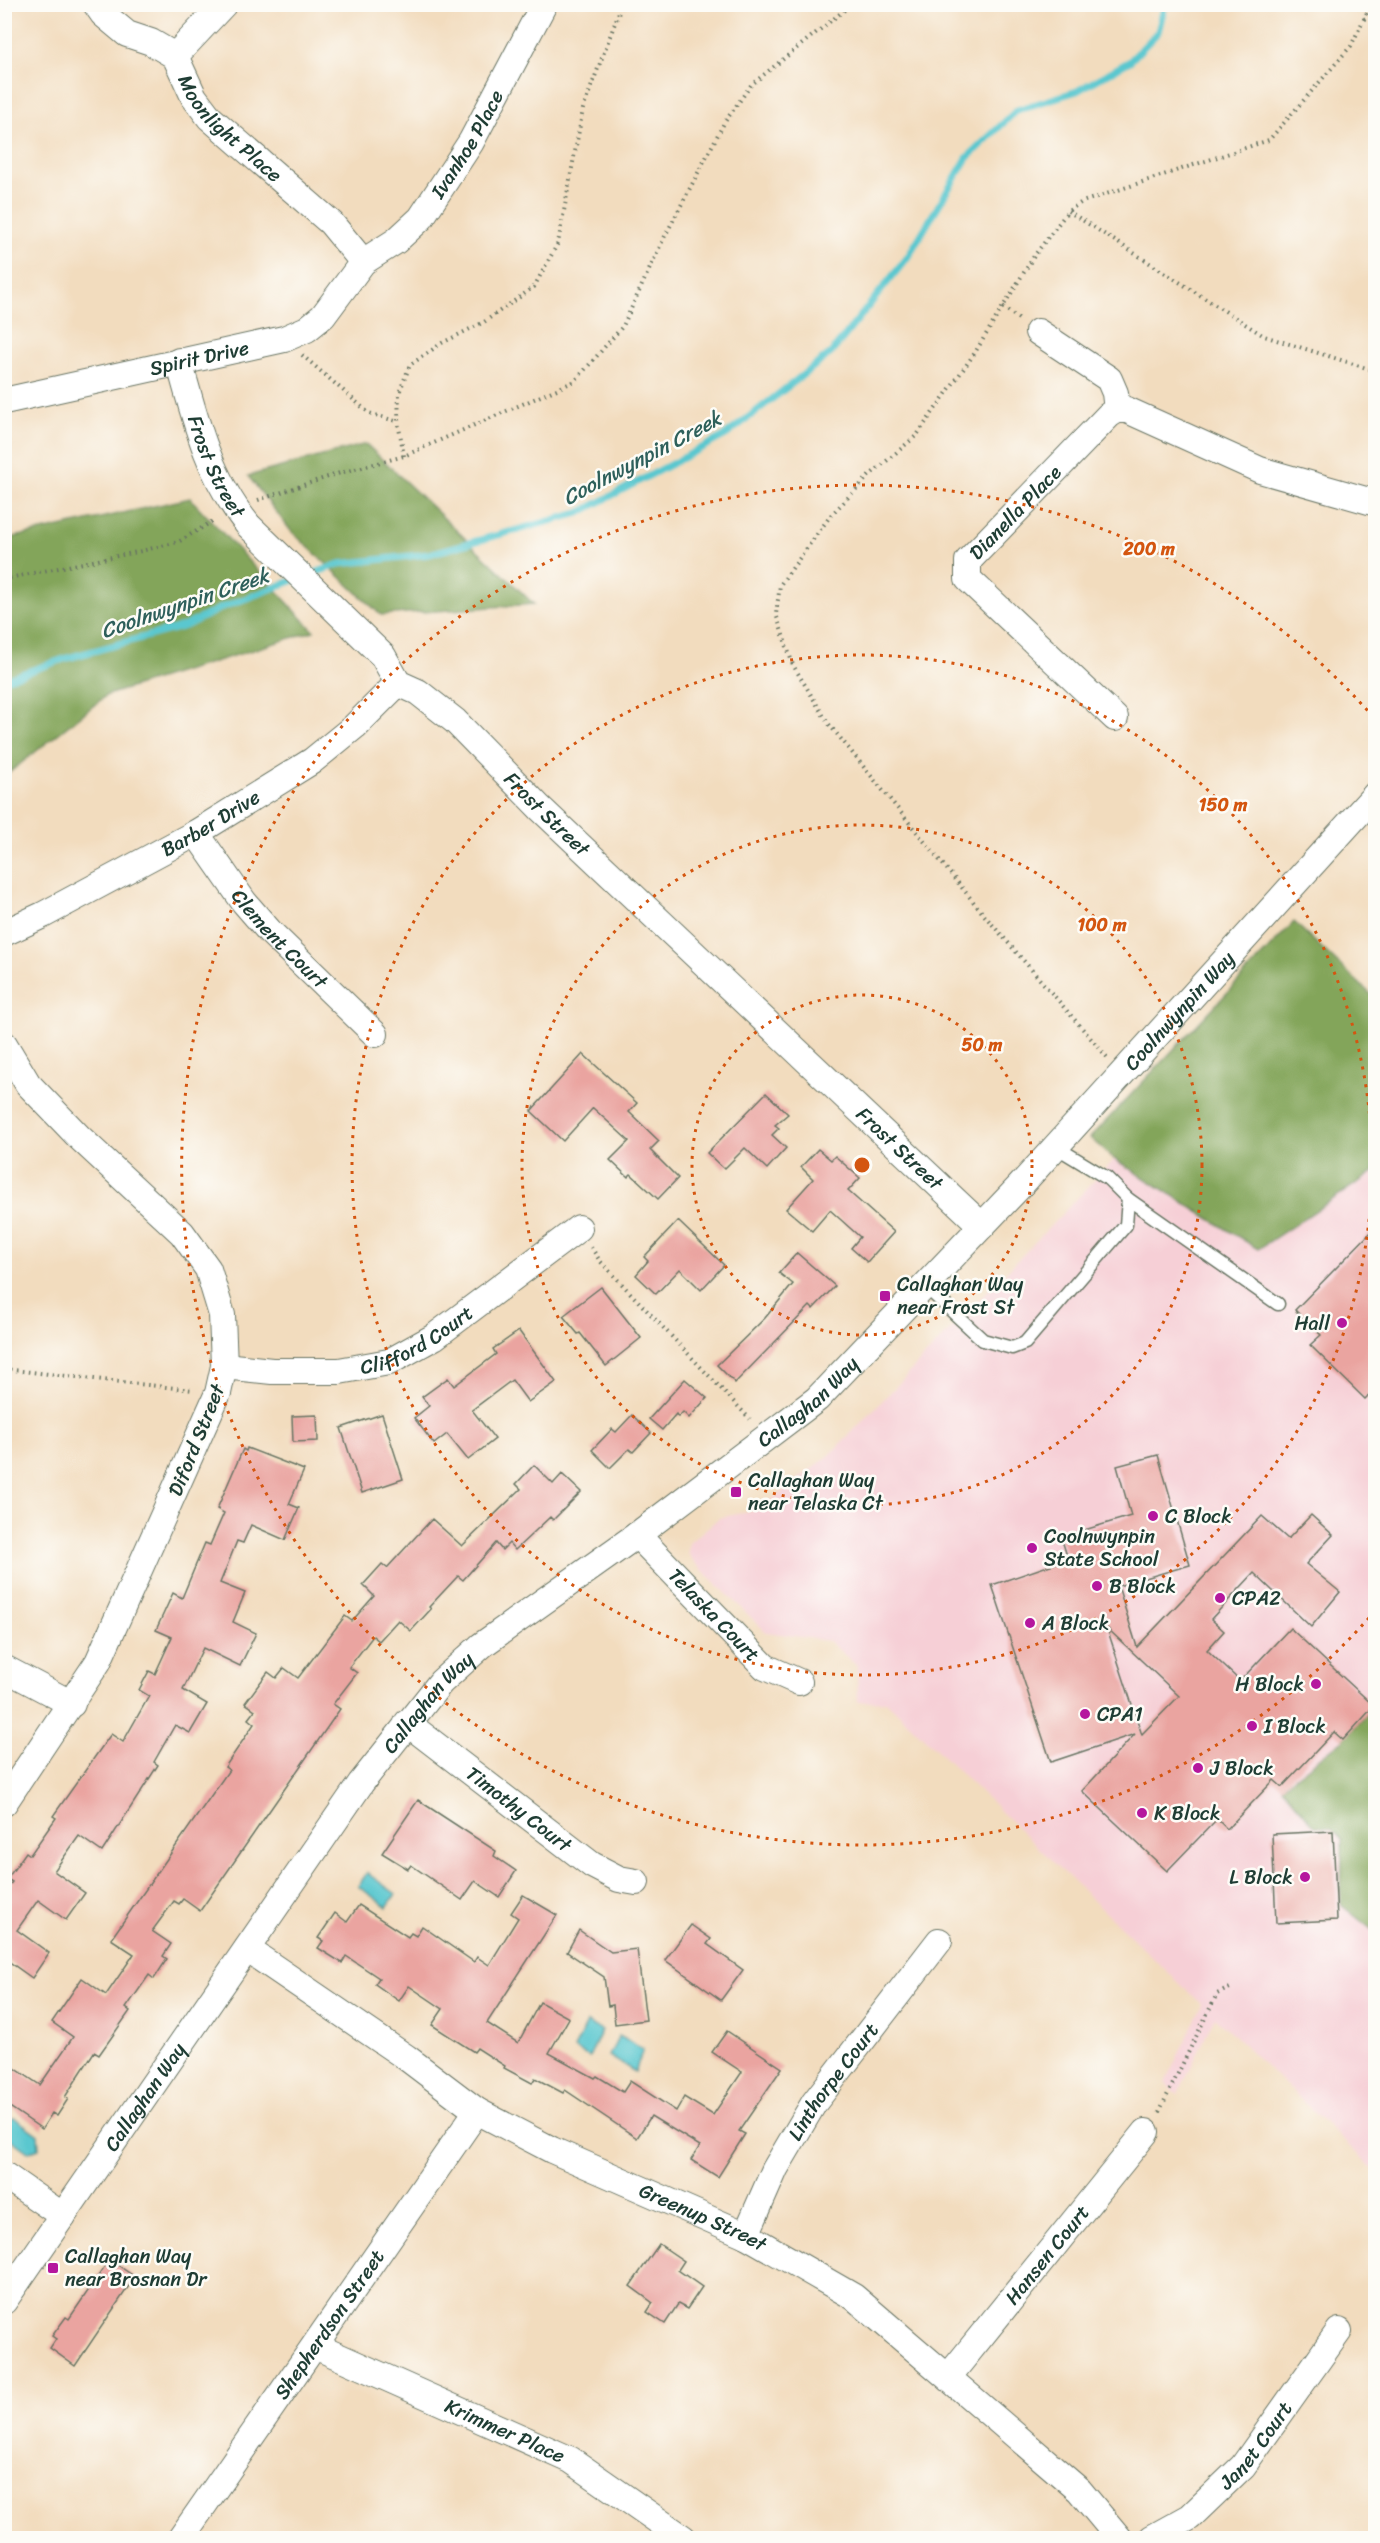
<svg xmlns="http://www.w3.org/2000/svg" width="1380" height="2543" font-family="Sriracha,sans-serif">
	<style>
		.built { fill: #f6cfd6 }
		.forest { fill: #83a55a; stroke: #517147; stroke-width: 1.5 }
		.water { fill: #5ac7cf; stroke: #3c8282; stroke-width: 1.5 }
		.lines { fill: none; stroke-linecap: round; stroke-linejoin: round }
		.stream { stroke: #5ac7cf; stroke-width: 7 }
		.building { fill: #eaa4a0; fill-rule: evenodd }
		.service-casing { stroke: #697564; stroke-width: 15 }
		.minor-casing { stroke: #697564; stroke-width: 28 }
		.path { stroke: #697564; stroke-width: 4; stroke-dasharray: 1.5 4.5; stroke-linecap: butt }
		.service { stroke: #fff; stroke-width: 12 }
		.minor { stroke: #fff; stroke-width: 26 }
		.ring { fill: none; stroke: #d45610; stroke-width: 3; stroke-dasharray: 3 6 }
		.poi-dot { fill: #b5179e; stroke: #fdfcf7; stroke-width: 2 }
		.labels { text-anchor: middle; stroke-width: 5; stroke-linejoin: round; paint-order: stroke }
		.street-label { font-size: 20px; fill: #1f3d34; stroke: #fdfcf7 }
		.poi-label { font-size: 20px; fill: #1f3d34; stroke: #fdfcf7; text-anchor: start }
		.water-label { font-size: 21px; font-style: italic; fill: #2e605b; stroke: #fdfcf7 }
		.centre { fill: #d45610; stroke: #fdfcf7; stroke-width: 3 }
		.ring-label { font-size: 18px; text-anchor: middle; font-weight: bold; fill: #d45610; stroke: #fdfcf7; stroke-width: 5; stroke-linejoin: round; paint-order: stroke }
	</style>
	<rect width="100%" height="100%" fill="#fdfcf7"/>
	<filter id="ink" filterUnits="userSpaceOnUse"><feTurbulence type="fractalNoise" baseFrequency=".0167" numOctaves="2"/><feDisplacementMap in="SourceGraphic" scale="12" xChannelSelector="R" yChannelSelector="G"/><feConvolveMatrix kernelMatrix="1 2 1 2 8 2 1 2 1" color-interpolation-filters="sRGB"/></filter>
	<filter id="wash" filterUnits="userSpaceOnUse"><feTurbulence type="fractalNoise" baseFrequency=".008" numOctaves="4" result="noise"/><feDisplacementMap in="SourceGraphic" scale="24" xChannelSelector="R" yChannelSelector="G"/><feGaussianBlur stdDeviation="1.35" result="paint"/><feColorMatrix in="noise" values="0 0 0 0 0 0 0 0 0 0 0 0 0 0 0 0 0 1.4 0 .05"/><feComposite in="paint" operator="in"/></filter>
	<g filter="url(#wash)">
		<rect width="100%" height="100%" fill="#f2dcbe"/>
		<polygon class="built" points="1294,922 1375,998 1375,2171 1215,2017 1178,2094 1165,2083 1202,2005 886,1701 858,1702 857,1666 829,1641 766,1632 694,1562 688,1553 689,1543 719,1518 759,1509 830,1455 1114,1160 1090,1138"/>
		<g class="forest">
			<polygon points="366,444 534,604 381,615 291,531 248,476"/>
			<polygon points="190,498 314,631 107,695 5,776 5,539"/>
			<polygon points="1294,922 1375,998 1375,1171 1258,1249 1114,1159 1090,1138"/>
			<polygon points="1375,1706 1375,1932 1341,1905 1342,1840 1331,1828 1315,1826 1282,1787 1343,1740"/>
		</g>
		<g class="water">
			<polygon points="367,1873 396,1894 387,1907 358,1886"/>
			<polygon points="587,2023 602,2030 589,2057 574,2049"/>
			<polygon points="619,2036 643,2049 635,2072 609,2056"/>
			<polygon points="15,2118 38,2135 39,2148 28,2152 5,2135 5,2120"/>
		</g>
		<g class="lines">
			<g class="stream">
				<polyline points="307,576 339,564 429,554 579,513 726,435 831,353 907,258 967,158 1017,110 1077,91 1130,61 1158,32 1165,4"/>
				<polyline points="4,680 64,659 185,626 223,607 297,579"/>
			</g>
		</g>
		<g id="blocks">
			<g class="building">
				<polygon points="583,1054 637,1103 629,1112 659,1141 650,1150 678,1178 658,1199 631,1174 628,1177 610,1160 629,1141 593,1108 563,1141 531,1111"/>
				<polygon points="766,1093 788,1114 775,1125 779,1128 772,1135 786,1148 767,1169 745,1148 724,1169 707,1153"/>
				<polygon points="818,1149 831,1160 835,1156 860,1178 848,1191 894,1232 867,1262 851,1248 860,1237 830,1210 812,1231 786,1209 813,1179 801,1167"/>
				<polygon points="678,1221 724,1265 701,1290 680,1269 656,1294 636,1275 648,1261 644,1257"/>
				<polygon points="1376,1227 1376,1388 1365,1399 1310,1345 1321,1335 1295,1310"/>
				<polygon points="797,1253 835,1286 813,1309 810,1306 735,1383 717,1365 765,1318 793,1284 779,1273"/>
				<polygon points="601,1287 641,1338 606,1366 580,1333 578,1334 563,1316"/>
				<polygon points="519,1331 556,1382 528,1402 512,1380 472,1410 495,1439 468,1460 447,1434 434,1444 414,1418 429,1406 422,1397 448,1378 454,1386 496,1354 493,1349"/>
				<polygon points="685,1379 707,1398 689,1418 683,1412 678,1417 676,1414 662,1430 649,1419"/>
				<polygon points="382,1414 403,1479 362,1493 341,1428"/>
				<polygon points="317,1415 318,1441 293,1442 292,1416"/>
				<polygon points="632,1415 651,1433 633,1452 629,1449 610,1468 592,1450 612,1429 616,1432"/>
				<polygon points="247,1448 304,1470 289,1504 299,1508 285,1540 251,1525 243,1543 237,1541 220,1583 245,1593 233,1622 256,1633 240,1666 203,1648 183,1690 207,1704 190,1733 175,1725 154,1762 158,1765 102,1852 79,1836 54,1871 85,1893 66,1920 38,1900 17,1930 49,1953 32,1978 4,1958 4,1893 12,1882 7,1879 26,1852 30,1855 56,1818 53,1816 111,1734 123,1742 149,1696 139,1690 149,1671 155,1674 172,1637 156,1630 173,1593 182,1598 205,1543 210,1545 224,1513 217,1509 243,1449 246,1451"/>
				<path d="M1158 1455 1190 1565 1118 1586 1137 1647 1262 1516 1288 1539 1311 1515 1333 1535 1306 1564 1340 1592 1311 1627 1254 1573 1211 1619 1224 1631 1207 1650 1240 1681 1290 1628 1374 1706 1343 1740 1334 1732 1282 1787 1274 1780 1227 1829 1217 1819 1167 1871 1082 1791 1135 1734 1051 1762 992 1585 1068 1559 1061 1537 1131 1516 1117 1466ZM1107 1628 1179 1696 1142 1734 1141 1732Z"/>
				<polygon points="534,1465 553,1484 562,1474 581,1492 553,1520 550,1517 515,1550 509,1543 502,1550 496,1543 463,1580 458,1576 429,1607 431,1609 411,1631 398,1620 379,1641 373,1636 349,1667 357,1673 333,1704 340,1709 200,1911 183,1899 179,1904 174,1901 152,1931 171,1944 163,1956 167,1959 154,1979 149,1975 126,2008 130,2011 99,2055 94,2052 65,2097 68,2099 57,2116 52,2113 42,2129 4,2103 4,2061 40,2085 73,2037 52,2022 82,1978 106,1995 134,1954 111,1939 229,1770 225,1767 254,1724 248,1719 255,1710 245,1703 268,1672 276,1678 284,1668 298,1678 345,1616 352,1621 374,1596 363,1585 382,1564 387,1568 432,1519 462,1546 521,1489 516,1484"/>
				<polygon points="418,1800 496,1851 494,1856 516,1871 499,1897 475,1881 462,1900 411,1865 408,1869 382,1853"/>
				<polygon points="1333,1831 1337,1920 1276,1923 1272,1834"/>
				<polygon points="523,1895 557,1915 487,2023 518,2043 540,2002 569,2018 549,2053 595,2078 597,2076 623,2092 630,2081 676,2111 684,2097 713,2115 742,2072 712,2052 727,2031 782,2068 739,2131 745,2134 718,2177 691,2160 700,2146 651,2116 637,2138 565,2090 563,2093 535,2078 532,2083 504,2068 505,2066 477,2048 474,2052 432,2025 443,2009 409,1986 399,2001 375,1984 379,1978 346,1956 342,1963 318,1948 323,1941 318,1938 335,1913 347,1922 359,1905 408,1937 411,1933 416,1936 422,1926 474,1962 477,1957 489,1965 518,1918 511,1913"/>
				<polygon points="691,1925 711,1939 707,1944 743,1970 721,2000 665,1960"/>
				<polygon points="579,1930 611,1952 637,1949 646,2020 615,2024 613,2005 608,2006 604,1977 567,1952"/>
				<polygon points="659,2244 684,2261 678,2270 702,2287 687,2309 678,2304 665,2324 647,2312 653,2303 630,2286"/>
				<polygon points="107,2263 113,2267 116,2264 135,2277 75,2366 50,2348 56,2339 52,2336 66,2317 69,2319"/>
			</g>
		</g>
	</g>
	<g filter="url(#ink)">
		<use href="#blocks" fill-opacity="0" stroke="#697564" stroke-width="1.5"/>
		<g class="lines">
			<defs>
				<g id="service">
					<polyline points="1056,1147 1107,1178 1128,1199 1278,1304"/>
					<polyline points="926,1287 983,1340 1012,1348 1025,1343 1126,1225 1128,1199"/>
				</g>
				<g id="minor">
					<path id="s1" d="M96 4 103 14 127 34 151 42 175 56 194 97 210 118 331 223 363 262"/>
					<polyline points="175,56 224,4"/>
					<polyline points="1038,332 1109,379 1115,393 1117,410"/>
					<path id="s2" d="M179 361C195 420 209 477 248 525L383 656 398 683 418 692 455 721 540 808 982 1226"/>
					<path id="s3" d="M4 401 284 339 307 329 323 316 363 262 396 241 421 218 471 142 544 4"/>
					<path id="s4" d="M1115 718 968 579V561L1109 415 1117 410H1127L1260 470 1376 503"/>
					<path id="s5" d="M196 833 244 902 270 932 375 1034"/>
					<path id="s6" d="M4 933 43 915 196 833 312 761 355 726 398 683"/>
					<polyline points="4,1044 28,1084 79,1137 182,1233 208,1269 222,1315 224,1366 218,1393 98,1662 4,1803"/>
					<path id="s7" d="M224 1366 272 1371H339L389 1362 434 1337 579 1228"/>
					<path id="s8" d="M637 1535 765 1667 799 1682"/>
					<polyline points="4,1668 72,1704"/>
					<path id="s9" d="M407 1723 592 1865 619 1879 636 1882"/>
					<path id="s10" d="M247 1949 407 2058 477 2111 552 2150 746 2235 854 2297 1079 2490 1119 2538"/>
					<polyline points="4,2175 63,2216"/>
					<path id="s11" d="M746 2235 775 2169 814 2103 939 1941"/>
					<path id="s12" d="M4 2301 361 1783 441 1682 482 1645 637 1535 817 1399 1019 1187 1376 794"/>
					<path id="s13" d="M315 2346 571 2460 683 2538"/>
					<path id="s14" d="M949 2376 1146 2132"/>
					<path id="s15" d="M181 2538 477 2111"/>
					<path id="s16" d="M1152 2538 1190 2517 1243 2466 1339 2331"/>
				</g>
			</defs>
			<use href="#service" class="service-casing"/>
			<use href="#minor" class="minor-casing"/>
			<g class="path">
				<polyline points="1364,19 1376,13"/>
				<polyline points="1068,211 1264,336 1376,371"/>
				<polyline points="1003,307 1020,320"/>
				<polyline points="302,355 369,413 398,422"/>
				<polyline points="404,456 398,422 399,393 410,365 442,343 484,322 534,287 558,243 583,109 622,4"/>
				<polyline points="258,500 340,473 404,456 575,381 623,326 663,240 724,123 751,85 852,4"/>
				<polyline points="4,579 137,552 178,542 215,520"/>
				<polyline points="1107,1057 985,916 828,723 793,665 776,614 780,585 831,515 869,476 917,435 974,354 1034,256 1068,211 1082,202 1269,140 1351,46 1371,4"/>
				<polyline points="591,1247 600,1261 750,1419"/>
				<polyline points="4,1369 193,1390"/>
				<polyline points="1159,2112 1217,1994 1230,1988"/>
			</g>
			<use href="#service" class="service"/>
			<use href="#minor" class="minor"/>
		</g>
	</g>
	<g class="ring">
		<circle cx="862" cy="1165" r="170"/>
		<circle cx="862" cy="1165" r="340"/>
		<circle cx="862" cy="1165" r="510"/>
		<path d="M1375 1611A680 680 0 1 1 1375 719"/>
	</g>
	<g class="poi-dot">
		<rect x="879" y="1290" width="12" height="12" rx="3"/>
		<circle cx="1342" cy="1323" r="6"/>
		<rect x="730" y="1486" width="12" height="12" rx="3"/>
		<circle cx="1153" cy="1516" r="6"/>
		<circle cx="1032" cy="1548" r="6"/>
		<circle cx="1097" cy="1586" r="6"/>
		<circle cx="1220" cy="1598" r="6"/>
		<circle cx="1030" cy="1623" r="6"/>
		<circle cx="1316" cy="1684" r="6"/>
		<circle cx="1085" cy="1714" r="6"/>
		<circle cx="1252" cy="1726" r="6"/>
		<circle cx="1198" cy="1768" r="6"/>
		<circle cx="1142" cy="1813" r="6"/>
		<circle cx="1305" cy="1877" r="6"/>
		<rect x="47" y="2262" width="12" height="12" rx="3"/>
	</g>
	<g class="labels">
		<g class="street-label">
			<text dy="7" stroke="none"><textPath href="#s1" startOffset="189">Moonlight Place</textPath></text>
			<text dy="7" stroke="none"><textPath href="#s3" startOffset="560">Ivanhoe Place</textPath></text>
			<text dy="7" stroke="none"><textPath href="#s3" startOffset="200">Spirit Drive</textPath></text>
			<text dy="7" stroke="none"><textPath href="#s2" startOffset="112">Frost Street</textPath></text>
			<text dy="7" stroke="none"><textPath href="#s4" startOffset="288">Dianella Place</textPath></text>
			<text dy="7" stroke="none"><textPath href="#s2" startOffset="598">Frost Street</textPath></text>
			<text dy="7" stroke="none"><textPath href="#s6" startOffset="234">Barber Drive</textPath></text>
			<text dy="7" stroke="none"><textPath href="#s5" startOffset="135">Clement Court</textPath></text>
			<text dy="7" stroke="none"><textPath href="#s12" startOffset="1760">Coolnwynpin Way</textPath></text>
			<text dy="7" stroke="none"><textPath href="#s2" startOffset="1084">Frost Street</textPath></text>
			<text dy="7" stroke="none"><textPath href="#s7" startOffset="200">Clifford Court</textPath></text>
			<text dy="7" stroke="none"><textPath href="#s12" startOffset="1220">Callaghan Way</textPath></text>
			<text transform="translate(196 1440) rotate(-68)" y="7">Diford Street</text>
			<text dy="7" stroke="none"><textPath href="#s8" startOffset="111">Telaska Court</textPath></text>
			<text dy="7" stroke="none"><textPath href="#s12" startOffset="734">Callaghan Way</textPath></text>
			<text dy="7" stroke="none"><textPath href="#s9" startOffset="141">Timothy Court</textPath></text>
			<text dy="7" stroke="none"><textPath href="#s11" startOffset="177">Linthorpe Court</textPath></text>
			<text dy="7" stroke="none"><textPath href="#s12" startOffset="248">Callaghan Way</textPath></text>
			<text dy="7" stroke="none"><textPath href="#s10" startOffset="531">Greenup Street</textPath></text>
			<text dy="7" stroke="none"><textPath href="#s14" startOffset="156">Hansen Court</textPath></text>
			<text dy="7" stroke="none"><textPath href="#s15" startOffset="260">Shepherdson Street</textPath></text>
			<text dy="7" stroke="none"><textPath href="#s13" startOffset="208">Krimmer Place</textPath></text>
			<text dy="7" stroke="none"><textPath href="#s16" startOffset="141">Janet Court</textPath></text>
		</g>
		<g class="poi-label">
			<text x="897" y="1291">Callaghan Way<tspan x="897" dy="23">near Frost St</tspan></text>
			<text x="1330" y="1330" text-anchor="end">Hall</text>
			<text x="748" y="1487">Callaghan Way<tspan x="748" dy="23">near Telaska Ct</tspan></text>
			<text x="1165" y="1523">C Block</text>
			<text x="1044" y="1543">Coolnwynpin<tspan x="1044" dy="23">State School</tspan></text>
			<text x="1109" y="1593">B Block</text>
			<text x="1232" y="1605">CPA2</text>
			<text x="1042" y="1630">A Block</text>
			<text x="1304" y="1691" text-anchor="end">H Block</text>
			<text x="1097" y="1721">CPA1</text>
			<text x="1264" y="1733">I Block</text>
			<text x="1210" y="1775">J Block</text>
			<text x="1154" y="1820">K Block</text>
			<text x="1293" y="1884" text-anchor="end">L Block</text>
			<text x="65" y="2263">Callaghan Way<tspan x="65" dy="23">near Brosnan Dr</tspan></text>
		</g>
		<g class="water-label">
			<text transform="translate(642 458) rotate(-28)" y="7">Coolnwynpin Creek</text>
			<text transform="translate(185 603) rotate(-19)" y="7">Coolnwynpin Creek</text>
		</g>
	</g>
	<circle cx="862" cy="1165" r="9" class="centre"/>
	<g class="ring-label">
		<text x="1149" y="555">200 m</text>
		<text x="1223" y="811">150 m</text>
		<text x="1102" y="931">100 m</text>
		<text x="982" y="1051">50 m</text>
	</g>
	<rect width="1380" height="2543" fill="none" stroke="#fdfcf7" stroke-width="24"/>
</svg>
